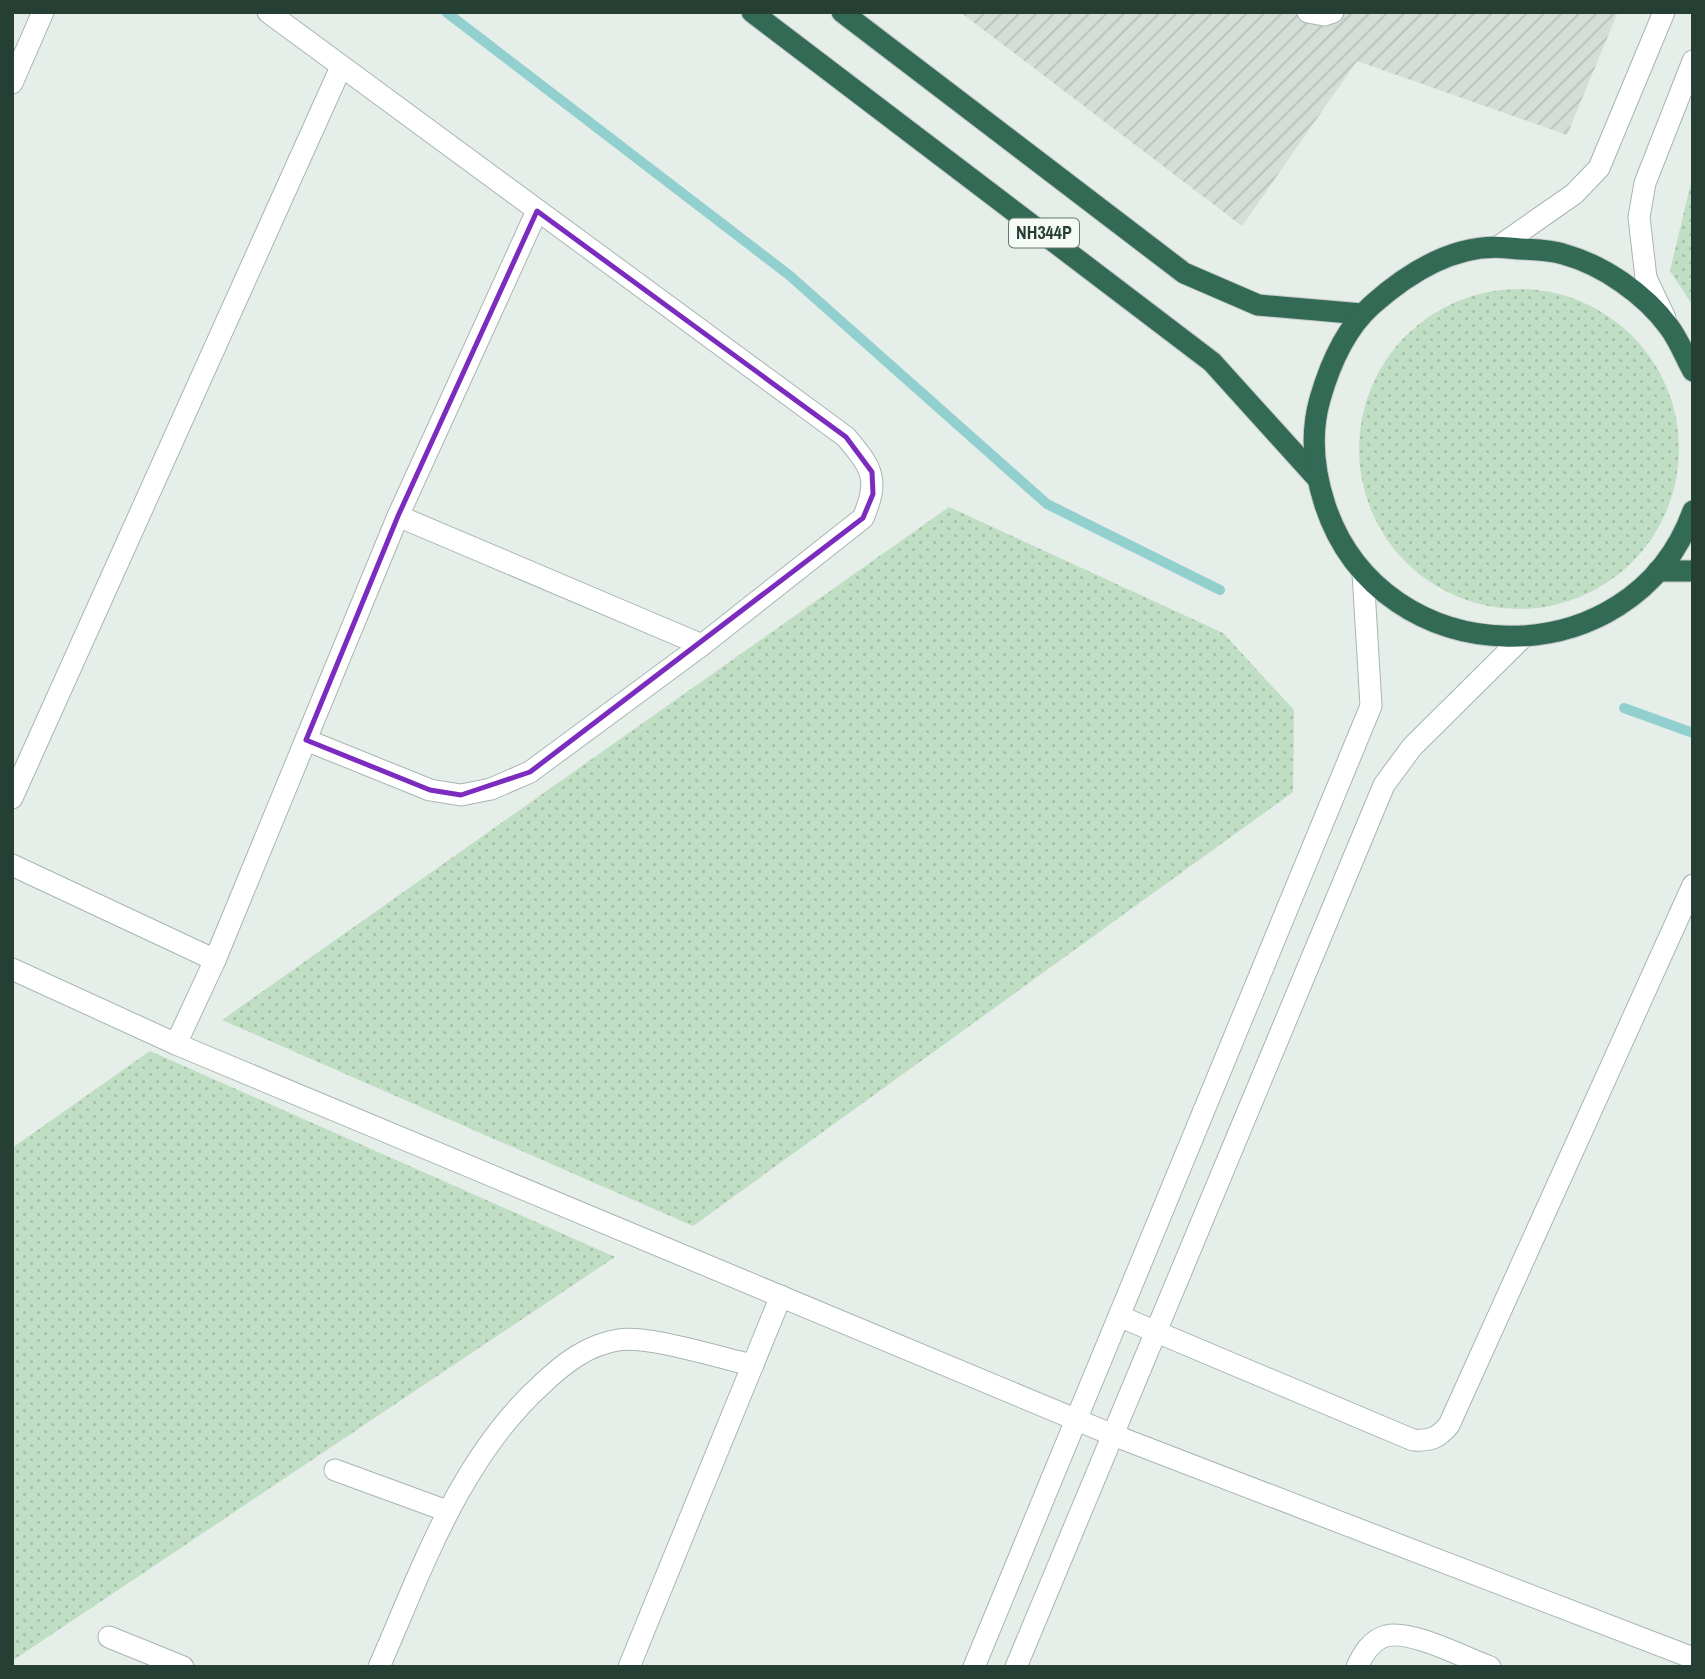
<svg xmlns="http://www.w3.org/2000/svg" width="1705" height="1679" font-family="'Archivo Narrow',sans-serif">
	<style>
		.industrial { fill: url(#industrial-furrows) }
		.park { fill: url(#park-dots) }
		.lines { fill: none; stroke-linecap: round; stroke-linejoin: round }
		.stream { stroke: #91d0cf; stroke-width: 10 }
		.minor-casing { stroke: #a8b6af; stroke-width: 23 }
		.highway-casing { stroke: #c2c9c6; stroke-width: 23 }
		.minor { stroke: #fff; stroke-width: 21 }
		.highway { stroke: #326a55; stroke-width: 21 }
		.marked { fill: none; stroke: #7b2cbf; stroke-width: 5; stroke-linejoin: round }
		.labels { text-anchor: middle; stroke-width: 6; stroke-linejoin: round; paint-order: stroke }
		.shield { fill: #f6faf7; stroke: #64776e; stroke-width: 2 }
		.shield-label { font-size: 18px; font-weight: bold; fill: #253f34 }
	</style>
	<defs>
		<pattern id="industrial-furrows" width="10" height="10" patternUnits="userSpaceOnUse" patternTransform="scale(1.75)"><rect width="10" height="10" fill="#d4ded7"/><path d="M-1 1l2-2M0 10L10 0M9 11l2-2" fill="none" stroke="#b6c0b9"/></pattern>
		<pattern id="park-dots" width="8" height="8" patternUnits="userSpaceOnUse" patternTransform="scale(1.75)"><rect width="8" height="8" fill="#c0dec3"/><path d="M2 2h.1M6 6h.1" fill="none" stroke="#a5c0a8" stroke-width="1.8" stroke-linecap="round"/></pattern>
	</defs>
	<rect width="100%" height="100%" fill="#e5eee9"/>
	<polygon class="industrial" points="960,12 1618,12 1567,135 1357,61 1242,226"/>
	<g class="park">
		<polygon points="1693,174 1693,306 1670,271"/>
		<circle cx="1519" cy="449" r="160"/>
		<polygon points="949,507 1223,633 1294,710 1293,792 693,1226 222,1020"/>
		<polygon points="150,1051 615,1257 12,1661 12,1148"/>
	</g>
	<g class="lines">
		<g class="stream">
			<polyline points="446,12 789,275 1047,504 1220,590"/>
			<polyline points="1624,708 1693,733"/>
		</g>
		<defs>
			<g id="minor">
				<path d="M268 12 846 437C872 468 880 479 863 518L702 645 530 772 491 789 461 795 430 790 306 740"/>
				<polyline points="1308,12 1324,15 1333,12"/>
				<polyline points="12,83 43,12"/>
				<polyline points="1498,247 1574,194 1599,168 1664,12"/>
				<polyline points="1665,318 1646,278 1639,217 1645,183 1693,61"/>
				<polyline points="398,516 702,645"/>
				<polyline points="12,798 341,67"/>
				<polyline points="12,865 215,960"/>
				<polyline points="12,969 176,1044 1113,1435 1693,1658"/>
				<polyline points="176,1044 215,960 398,516 537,211"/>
				<path d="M1121 1317 1413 1440C1431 1441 1438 1438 1449 1425L1693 885"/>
				<polyline points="335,1470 447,1511"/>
				<polyline points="109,1637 183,1667"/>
				<path d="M379 1667C423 1567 459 1460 541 1385 563 1364 587 1345 618 1340 649 1335 719 1358 753 1365"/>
				<polyline points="629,1667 781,1296"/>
				<polyline points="974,1667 1371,706 1363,573"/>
				<polyline points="1016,1667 1384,785 1412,747 1522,638"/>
				<path d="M1357 1667C1363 1654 1371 1640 1386 1636 1410 1629 1465 1658 1490 1667"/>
			</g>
			<g id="highway">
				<polyline points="752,12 1212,362 1316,477"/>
				<polyline points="842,12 1184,273 1258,305 1362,314"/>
				<path d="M1693 371C1685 357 1679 340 1669 327 1645 294 1603 265 1563 254 1547 249 1526 250 1509 248 1458 242 1409 272 1372 305 1345 329 1330 364 1320 399 1310 434 1314 471 1325 505 1382 677 1632 681 1693 511"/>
				<polyline points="1658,571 1693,571"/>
			</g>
		</defs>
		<use href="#minor" class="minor-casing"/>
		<use href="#highway" class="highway-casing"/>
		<use href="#minor" class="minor"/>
		<use href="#highway" class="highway"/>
	</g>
	<path class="marked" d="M537 211 846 437 872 472 873 494 863 518 530 772 461 795 430 790 306 740 398 516Z"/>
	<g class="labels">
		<rect class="shield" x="1009" y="218.5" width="70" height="29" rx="5"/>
		<g class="shield-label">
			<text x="1044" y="239">NH344P</text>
		</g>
	</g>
	<rect width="1705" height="1679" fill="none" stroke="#253f34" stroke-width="28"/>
</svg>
